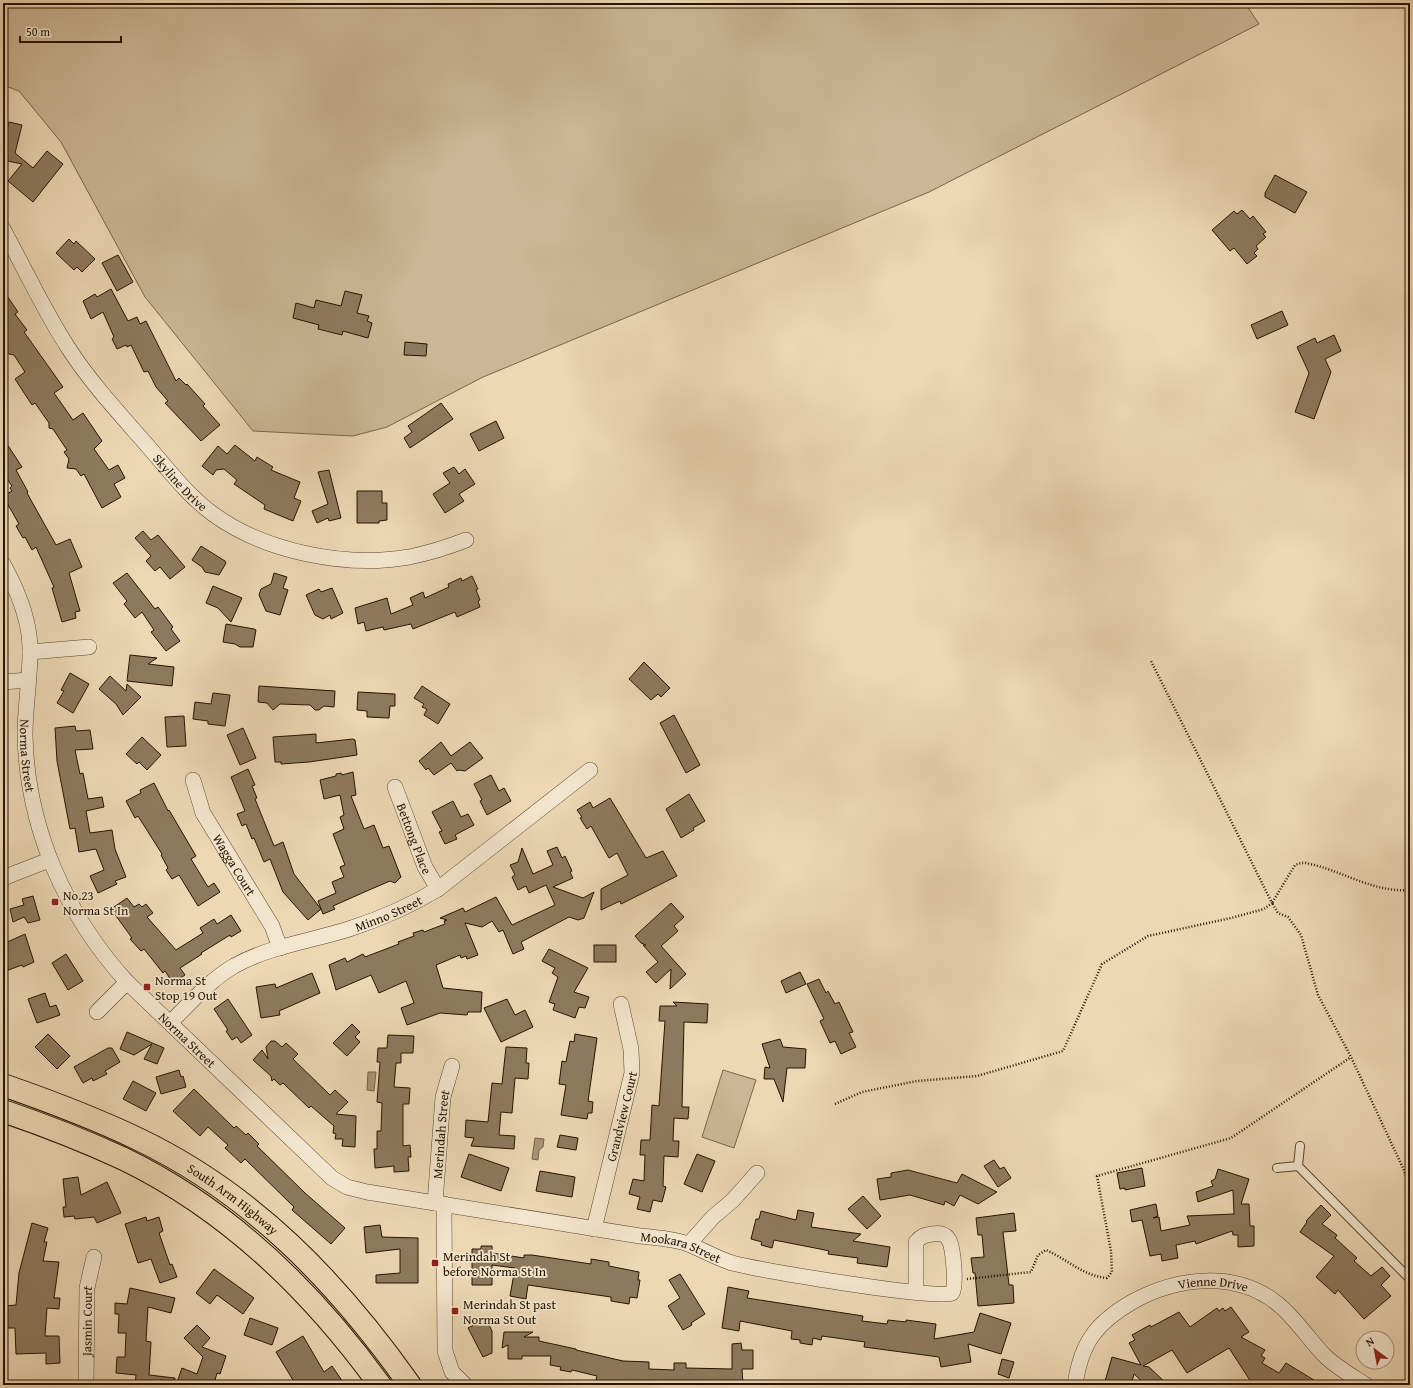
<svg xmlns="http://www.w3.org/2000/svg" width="1413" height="1388" font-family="'Gentium Book Plus',serif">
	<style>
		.green { fill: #cbb795; stroke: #78664a }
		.water { fill: #a99577; stroke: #756147 }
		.building { fill: #8d7a5e; stroke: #261400 }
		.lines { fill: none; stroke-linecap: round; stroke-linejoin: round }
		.service-casing { stroke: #58452d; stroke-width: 10 }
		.minor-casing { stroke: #58452d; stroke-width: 16 }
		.primary-casing { stroke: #261400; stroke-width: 24 }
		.path { stroke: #261400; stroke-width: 2.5; stroke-dasharray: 1 2; stroke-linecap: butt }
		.service { stroke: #f3e6ce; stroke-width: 8 }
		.minor { stroke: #f3e6ce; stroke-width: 15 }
		.primary { stroke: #edd8b4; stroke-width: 22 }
		.poi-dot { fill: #8f2418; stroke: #f3e6ce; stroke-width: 1.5 }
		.labels { text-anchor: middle; stroke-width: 3.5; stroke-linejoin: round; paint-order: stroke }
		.street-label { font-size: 13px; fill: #261400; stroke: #f3e6ce }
		.poi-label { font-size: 13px; fill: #261400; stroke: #f3e6ce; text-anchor: start }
	</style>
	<rect width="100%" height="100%" fill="#edd8b4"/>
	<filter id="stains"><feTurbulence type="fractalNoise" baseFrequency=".005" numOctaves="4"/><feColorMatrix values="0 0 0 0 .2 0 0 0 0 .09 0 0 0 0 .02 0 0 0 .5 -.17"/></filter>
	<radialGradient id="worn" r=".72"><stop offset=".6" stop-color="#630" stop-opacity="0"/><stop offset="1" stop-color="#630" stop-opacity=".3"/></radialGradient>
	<g class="green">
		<polygon points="3,3 1245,3 1259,24 929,192 483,377 387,427 353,436 253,431 145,297 61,142 19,91 3,85"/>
		<polygon points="723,1070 756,1080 734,1148 702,1137"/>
	</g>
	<g class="water">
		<polygon points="368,1072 376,1072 374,1091 367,1090"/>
		<polygon points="535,1138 544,1139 543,1147 539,1150 538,1160 532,1159"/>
	</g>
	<g class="building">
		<polygon points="9,122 22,125 15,153 33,168 47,151 63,164 33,202 8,181 22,164 3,160 3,128 7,129"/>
		<polygon points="1275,175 1307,192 1295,213 1265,197 1265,193"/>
		<polygon points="1242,210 1250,219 1253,216 1266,232 1263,234 1266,237 1256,246 1258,249 1254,253 1257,256 1247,264 1234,248 1230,251 1212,230 1234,211 1237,214"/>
		<polygon points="69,239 74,244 76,241 95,259 82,272 77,267 74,270 56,253"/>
		<polygon points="118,255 133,282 117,291 102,263"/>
		<polygon points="111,289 128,321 137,317 140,324 146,321 176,381 179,378 186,385 187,384 205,404 203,406 220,425 201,441 165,403 168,401 156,387 148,371 144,372 131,345 127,347 126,345 117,349 112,339 114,337 103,312 91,319 83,301 95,294 97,297"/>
		<polygon points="3,290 18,312 15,314 27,330 24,332 63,387 54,393 73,420 83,413 102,441 94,449 109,470 118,465 125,478 114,484 121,497 102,508 84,474 81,476 76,469 67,468 69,459 64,452 67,450 53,429 49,428 49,423 35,403 32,405 15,379 25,372 14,355 9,354 6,350 7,344 3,338"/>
		<polygon points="345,291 362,295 357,313 369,316 367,321 372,323 368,338 343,331 342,335 318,329 319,325 293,318 296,303 314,308 316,300 341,306"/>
		<polygon points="1282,311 1288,325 1257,339 1251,325"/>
		<polygon points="1334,335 1341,351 1325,359 1331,372 1314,419 1295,412 1309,373 1297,347 1315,338 1317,343"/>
		<polygon points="405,342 427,344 426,356 404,355"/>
		<polygon points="441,403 453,419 410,448 404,438 412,432 408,426"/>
		<polygon points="496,421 504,438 479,451 470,434"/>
		<polygon points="3,438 22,467 16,470 28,492 27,493 56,545 70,539 82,567 69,573 80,611 75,612 76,618 62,622 52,588 54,587 36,547 32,550 25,537 23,538 16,526 19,524 3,496 12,491 10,488 12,486 3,473"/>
		<polygon points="235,445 255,461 257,457 273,467 271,470 300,482 294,498 301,501 293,521 264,509 265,505 234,484 237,480 224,469 216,470 213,475 202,466 218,446 227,454"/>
		<polygon points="454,467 459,474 465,469 475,484 459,494 464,501 445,513 433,494 450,483 443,473"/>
		<polygon points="329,470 341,518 329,521 328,518 317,523 312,511 328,504 318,472"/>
		<polygon points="357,491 382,491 382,503 387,503 387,520 379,521 379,523 357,523"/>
		<polygon points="143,531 151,540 158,535 185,567 170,579 160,567 155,571 146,561 151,556 135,538"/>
		<polygon points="201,546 225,561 226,563 219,575 205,572 202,567 192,560"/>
		<polygon points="127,573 155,609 158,607 173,627 171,629 180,641 166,651 151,632 154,630 142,612 135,618 124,604 127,601 113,583"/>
		<polygon points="274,573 287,577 283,588 288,590 280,615 266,611 259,595 261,589 271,584"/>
		<polygon points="472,576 478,589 476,590 480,600 478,601 480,607 457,617 455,612 413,629 411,624 384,630 383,627 366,631 364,622 358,624 355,608 387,598 391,614 413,605 410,598 423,592 425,598 449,587 448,584 461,578 462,581"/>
		<polygon points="213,586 242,598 231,622 218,608 206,603"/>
		<polygon points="332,588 343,613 331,619 330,615 323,619 315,615 306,595 319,589 321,592"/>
		<polygon points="226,624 254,629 256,630 253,647 240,647 235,644 223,642"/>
		<polygon points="130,655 157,658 148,664 174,667 172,686 127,681"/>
		<polygon points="644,662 670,688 661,697 658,694 651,700 629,679"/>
		<polygon points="70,673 89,684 73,713 57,703 64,691 61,690"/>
		<polygon points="110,676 126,691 127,684 141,697 123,715 116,704 99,689"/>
		<polygon points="259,686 335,691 334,707 324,706 319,710 315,710 310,705 280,704 273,710 267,703 258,702"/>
		<polygon points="422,686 450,704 438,724 424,715 427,709 422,707 424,704 414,698"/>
		<polygon points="358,692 395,694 395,706 390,706 389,718 367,717 367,711 357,710"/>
		<polygon points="213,693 230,695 225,726 208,724 208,721 193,719 195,702 211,704"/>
		<polygon points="674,715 700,765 686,773 660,723"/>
		<polygon points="184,716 186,746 167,747 165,717"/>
		<polygon points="75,726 76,731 90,730 93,749 75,750 80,774 83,773 88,799 102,797 104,807 86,811 90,833 112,830 115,849 126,877 115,881 117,884 98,893 90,876 104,870 96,849 79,852 75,828 70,829 57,761 55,728"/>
		<polygon points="243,728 256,758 240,765 227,735"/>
		<polygon points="316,734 316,743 353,739 355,740 357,755 309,762 281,764 281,762 275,762 273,737"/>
		<polygon points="142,737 161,755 147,770 139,762 137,764 126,754"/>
		<polygon points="441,742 451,756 470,742 483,758 465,771 459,770 457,771 451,763 434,775 428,768 426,770 419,761"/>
		<polygon points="248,769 255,785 252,786 257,798 255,799 274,846 283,842 294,874 321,909 308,920 283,892 270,859 264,862 254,838 252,839 246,824 242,826 237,814 245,811 231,777"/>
		<polygon points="353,772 356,795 351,796 364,829 374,825 383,848 389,846 401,877 395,883 390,881 369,890 333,906 335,909 323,914 318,901 336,893 332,882 344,877 340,867 345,865 333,834 344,829 340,817 344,815 340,795 324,799 320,780 336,776 336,774 341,773 342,775"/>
		<polygon points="491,775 499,791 504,788 511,801 487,815 480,801 482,800 474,784"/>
		<polygon points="154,783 168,811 169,810 196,856 191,859 208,887 214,883 220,892 198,906 179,875 172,879 166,870 168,868 161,855 162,854 138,816 135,818 126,801 141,793 140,790"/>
		<polygon points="689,794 705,821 693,828 694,830 681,838 666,809"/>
		<polygon points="610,798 646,858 663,851 677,876 621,904 620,901 601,910 601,889 628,875 617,853 609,858 591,826 587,829 580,818 582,817 577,810 590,802 593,808"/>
		<polygon points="453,801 461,817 468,814 474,825 455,835 457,839 445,844 439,832 442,831 432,812"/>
		<polygon points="557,847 562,858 565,856 572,871 570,872 573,878 553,887 583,898 594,892 584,918 578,920 569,917 521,942 524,949 513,954 503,930 499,932 492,921 482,927 465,923 478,955 467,959 466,956 461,958 460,955 436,965 443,988 482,992 481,1012 468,1012 467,1015 440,1013 407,1025 401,1008 414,1003 406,981 379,993 371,975 336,990 329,965 345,958 347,962 363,954 365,957 399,944 398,942 414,936 413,933 423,930 424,932 445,924 444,921 447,920 440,918 463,908 465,912 496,897 512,925 555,905 546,885 529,893 526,886 518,890 512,877 515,875 510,865 518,862 522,848 533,874 553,865 547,851"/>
		<polygon points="33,896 40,920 28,923 24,917 13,922 10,909 24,905 22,899"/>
		<polygon points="127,898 134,907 139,904 142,907 146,904 153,913 147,917 176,950 203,933 200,928 214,919 217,924 231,915 241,931 231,937 230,935 201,953 202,954 180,968 185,975 173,983 165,971 163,973 144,949 141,951 130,939 132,938 111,909"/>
		<polygon points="671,903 684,917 674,926 678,931 661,946 686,974 670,989 671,969 656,983 646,972 658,962 643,945 646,945 641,943 635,936"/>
		<polygon points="25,934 34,962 23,967 22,965 3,972 3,944"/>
		<rect x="594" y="945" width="22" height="17"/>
		<polygon points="549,949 588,968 574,992 589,997 585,1008 579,1007 575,1018 553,1010 555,1004 549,1002 558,977 552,973 555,968 542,961"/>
		<polygon points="66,954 83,981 68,990 52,963"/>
		<polygon points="800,972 806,984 786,993 781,981"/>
		<polygon points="312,973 320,993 279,1011 280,1015 261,1018 256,987 275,984 276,988"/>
		<polygon points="819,979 826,993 828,991 835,1004 839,1002 853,1032 849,1033 856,1047 841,1054 835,1041 830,1043 820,1021 824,1019 807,984"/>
		<polygon points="45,993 50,1007 56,1005 60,1015 37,1023 28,999"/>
		<polygon points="228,999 252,1035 241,1043 237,1037 232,1040 226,1031 228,1030 214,1009"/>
		<polygon points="507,999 515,1015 525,1010 533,1027 501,1042 484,1008"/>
		<polygon points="673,1002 708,1004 707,1023 684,1022 682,1107 689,1107 688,1119 674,1118 673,1141 679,1141 678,1157 664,1156 663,1186 666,1187 662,1202 653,1200 650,1212 637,1209 640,1197 629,1194 633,1179 644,1181 645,1155 640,1155 641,1140 650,1140 652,1105 659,1106 665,1021 659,1021 660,1006 677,1006"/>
		<polygon points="352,1024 360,1032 355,1037 360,1042 347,1056 333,1043"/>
		<polygon points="127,1032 164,1048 157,1064 144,1059 152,1044 134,1055 120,1049"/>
		<polygon points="48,1034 70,1056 57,1069 35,1047"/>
		<polygon points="575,1034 597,1038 588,1101 593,1102 592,1113 588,1113 587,1119 561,1115 566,1085 559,1084 562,1061 566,1062 570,1041 574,1042"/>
		<polygon points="388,1035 414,1036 413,1053 401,1053 401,1063 396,1063 394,1087 410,1088 409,1104 403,1104 403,1146 410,1145 411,1157 408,1157 409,1171 394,1172 394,1166 375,1168 374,1149 377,1149 377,1131 381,1131 382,1103 377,1102 380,1062 377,1062 378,1048 387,1048"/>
		<polygon points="780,1039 783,1047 806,1049 805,1068 787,1068 783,1102 774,1079 764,1079 765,1067 770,1068 762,1044"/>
		<polygon points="271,1041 275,1041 282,1047 286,1043 298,1054 293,1059 330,1095 335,1090 348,1102 336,1114 356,1116 355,1147 342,1146 343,1139 335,1139 336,1134 333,1133 334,1126 311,1106 309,1108 283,1083 280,1085 274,1079 272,1081 271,1076 253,1060 262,1050 268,1059 266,1047"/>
		<polygon points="506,1047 527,1048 526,1063 529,1063 528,1079 515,1078 512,1113 501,1112 499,1135 515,1136 514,1149 471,1146 474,1138 465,1137 466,1120 488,1122 492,1083 502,1084"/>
		<polygon points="108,1048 112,1048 120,1062 105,1071 107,1074 93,1081 92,1078 83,1083 74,1067"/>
		<polygon points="179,1070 181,1077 183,1076 186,1087 161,1094 156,1077"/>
		<polygon points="133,1081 156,1093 146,1111 123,1099"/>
		<polygon points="194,1089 234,1128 236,1126 246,1135 248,1133 259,1144 257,1146 305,1193 345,1228 331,1244 292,1210 294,1207 245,1159 241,1163 225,1148 228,1145 208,1127 200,1136 173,1111"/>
		<polygon points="560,1135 578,1138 576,1150 557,1147"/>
		<polygon points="469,1154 509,1168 501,1191 461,1177"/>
		<polygon points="697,1154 715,1161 702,1192 684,1184"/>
		<polygon points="994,1160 1000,1169 1004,1167 1011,1178 998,1187 984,1166"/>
		<polygon points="1142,1168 1145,1186 1125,1190 1125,1188 1120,1189 1117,1173"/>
		<polygon points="1218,1169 1249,1179 1241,1204 1249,1204 1250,1226 1254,1226 1254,1246 1238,1247 1238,1235 1233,1235 1232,1231 1196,1244 1195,1241 1176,1245 1178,1258 1162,1261 1161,1254 1150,1256 1142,1220 1132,1222 1130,1210 1156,1204 1158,1216 1153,1218 1159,1217 1161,1231 1190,1225 1187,1216 1234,1214 1233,1190 1198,1202 1196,1192 1213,1186 1211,1181 1215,1179"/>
		<polygon points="908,1170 957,1183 962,1174 997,1192 978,1204 960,1195 954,1206 945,1201 944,1205 910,1195 880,1200 877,1179 891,1177 891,1173"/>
		<polygon points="540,1171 575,1177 572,1197 536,1191"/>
		<polygon points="78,1177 81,1195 107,1182 121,1213 97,1223 94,1217 75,1219 74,1216 64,1217 63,1207 66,1207 63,1179"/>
		<polygon points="863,1196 881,1216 867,1229 848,1209"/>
		<polygon points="1321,1205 1331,1215 1322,1224 1337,1235 1335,1238 1357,1258 1354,1261 1371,1276 1382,1267 1390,1276 1381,1285 1391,1296 1364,1319 1338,1290 1335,1294 1316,1277 1334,1256 1300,1232 1307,1222 1306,1221"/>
		<polygon points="798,1210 814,1213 811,1227 861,1234 853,1241 890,1247 887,1267 857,1263 858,1258 828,1254 829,1251 820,1249 774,1240 772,1248 761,1245 762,1242 751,1239 756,1219 759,1219 761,1211 796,1220"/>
		<polygon points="1014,1213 1016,1231 1003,1232 1009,1285 1013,1285 1014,1303 978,1306 975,1273 973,1273 971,1258 984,1257 982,1235 978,1235 976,1218"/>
		<polygon points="146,1217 147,1221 159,1217 163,1231 159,1233 170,1265 172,1264 177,1277 160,1283 151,1259 138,1263 125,1224"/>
		<polygon points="32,1223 48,1228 44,1242 47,1242 43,1261 59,1262 54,1298 60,1298 59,1309 47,1308 45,1336 59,1336 60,1363 46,1364 46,1353 16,1354 15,1328 3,1328 3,1306 16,1305 19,1273"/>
		<polygon points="380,1225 382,1237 418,1238 418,1283 376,1283 376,1275 400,1273 400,1249 366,1253 364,1227"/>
		<polygon points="481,1246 492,1246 492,1253 524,1258 524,1255 532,1255 591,1264 591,1259 609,1262 609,1266 639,1272 638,1280 640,1280 637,1298 630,1297 629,1304 611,1301 611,1297 528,1285 526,1299 510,1296 515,1268 492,1265 492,1285 472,1285 472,1249 481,1249"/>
		<polygon points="214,1269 254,1298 243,1314 217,1295 210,1304 196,1293"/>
		<polygon points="680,1274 705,1314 691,1323 692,1325 683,1330 668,1306 680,1298 669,1280"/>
		<polygon points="728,1287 749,1291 747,1298 863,1316 862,1321 887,1324 888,1320 906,1322 906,1320 936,1324 934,1339 974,1332 980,1313 1011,1323 1001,1354 968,1344 971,1362 941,1367 939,1357 864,1347 865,1342 822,1336 821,1340 813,1338 812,1345 800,1343 800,1340 791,1339 792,1331 740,1321 739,1331 722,1328"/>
		<polygon points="130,1288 175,1298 171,1313 148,1307 146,1341 151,1342 149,1375 175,1378 174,1385 135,1385 136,1375 116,1373 117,1357 125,1357 126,1333 118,1333 119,1314 115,1314 115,1303 127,1304"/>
		<polygon points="1231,1307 1249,1332 1241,1337 1265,1350 1261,1356 1265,1358 1262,1363 1279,1373 1286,1363 1322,1385 1253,1385 1229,1348 1187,1373 1172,1350 1143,1366 1149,1367 1168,1385 1146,1385 1134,1374 1131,1385 1104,1385 1112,1357 1141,1365 1129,1343 1135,1340 1132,1335 1150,1325 1151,1327 1179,1312 1190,1327 1217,1308 1219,1311 1223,1308 1225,1311"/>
		<polygon points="250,1318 278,1328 272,1345 244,1335"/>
		<polygon points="486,1319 492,1331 492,1353 483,1357 468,1328"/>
		<polygon points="197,1325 210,1338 202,1347 226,1356 220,1374 217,1373 215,1380 225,1384 224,1385 176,1385 182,1368 197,1374 203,1357 184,1338"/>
		<polygon points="504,1332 533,1332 524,1337 539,1337 539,1341 576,1349 576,1350 623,1361 649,1362 649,1369 674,1370 674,1363 686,1363 686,1368 732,1369 732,1344 741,1343 742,1350 753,1350 753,1369 742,1369 743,1385 608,1383 596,1380 597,1376 572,1370 571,1372 560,1370 561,1367 550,1365 551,1356 522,1356 522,1359 508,1359 508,1345 502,1348"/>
		<polygon points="303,1336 324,1372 332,1366 345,1385 296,1385 276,1352"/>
		<polygon points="1002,1359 1014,1362 1009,1378 998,1374"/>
	</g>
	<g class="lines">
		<defs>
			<g id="service">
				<polyline points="1300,1146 1298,1166 1410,1279"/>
				<polyline points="1277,1168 1298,1166"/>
			</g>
			<g id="minor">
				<path id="s1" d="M3 229C25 269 44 311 69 349 91 383 119 413 146 444 167 468 187 495 213 514 265 552 346 568 409 557 429 553 448 547 466 540"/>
				<path id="s2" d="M3 564C18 591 31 622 30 653 30 680 25 707 25 735 27 827 65 914 127 982L332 1178 347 1187 367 1192 640 1236C656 1238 672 1238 688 1244 703 1250 716 1258 732 1263 760 1270 934 1300 952 1293 957 1287 953 1247 949 1240 945 1233 939 1233 932 1234 925 1235 921 1236 916 1242V1292"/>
				<polyline points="30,652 89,647"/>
				<polyline points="3,682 28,680"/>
				<path id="s3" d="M193 780 203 813 272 926 280 948"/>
				<path id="s4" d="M395 787 425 867 438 889"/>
				<polyline points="3,878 49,860"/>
				<polyline points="97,1012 127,982"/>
				<path id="s5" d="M171 1022C191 1002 209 981 234 966 270 946 311 941 349 929 380 919 410 906 438 889L590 770"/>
				<path id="s6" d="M435 1203 443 1097 452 1066"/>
				<polyline points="444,1204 445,1351 452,1372 465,1385"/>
				<path id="s7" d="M594 1229 632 1073 631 1049 621 1004"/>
				<polyline points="689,1244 713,1217 733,1200 757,1173"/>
				<path id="s8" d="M86 1385 87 1288 94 1257"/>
				<path id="s9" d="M1075 1385C1081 1343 1096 1323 1132 1302 1177 1277 1236 1270 1278 1304 1296 1319 1308 1338 1324 1355 1336 1367 1352 1376 1366 1385"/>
			</g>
			<g id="primary">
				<path id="s10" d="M3 1085C49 1101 94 1118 138 1139 253 1194 337 1282 410 1385"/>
				<path d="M3 1111C44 1125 85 1141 124 1159 229 1210 312 1291 380 1385"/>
			</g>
		</defs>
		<use href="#service" class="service-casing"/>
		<use href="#minor" class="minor-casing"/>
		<use href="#primary" class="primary-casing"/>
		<g class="path">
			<path d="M1410 890C1374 893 1343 871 1310 864 1304 862 1300 863 1295 865L1272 903 1278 913 1288 917 1301 935 1318 995 1351 1057 1403 1168 1410 1187"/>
			<polyline points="835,1104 862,1092 917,1081 977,1076 1063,1051 1102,964 1148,936 1231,918 1264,909 1272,903 1151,661"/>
			<path d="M967 1279 1031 1272 1038 1255 1046 1250C1067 1259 1083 1276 1107 1278L1112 1272 1111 1251 1097 1176 1231 1138 1351 1057"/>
		</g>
		<use href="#service" class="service"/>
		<use href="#minor" class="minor"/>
		<use href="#primary" class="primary"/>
	</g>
	<g class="poi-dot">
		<rect x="51" y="898" width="8" height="8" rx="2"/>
		<rect x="143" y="983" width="8" height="8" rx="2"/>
		<rect x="431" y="1259" width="8" height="8" rx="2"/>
		<rect x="451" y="1307" width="8" height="8" rx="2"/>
	</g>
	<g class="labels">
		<g class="street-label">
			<text dy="5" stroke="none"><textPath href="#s1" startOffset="311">Skyline Drive</textPath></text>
			<text dy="5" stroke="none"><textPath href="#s2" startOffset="197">Norma Street</textPath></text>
			<text dy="5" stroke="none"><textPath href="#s4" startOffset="55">Bettong Place</textPath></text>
			<text dy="5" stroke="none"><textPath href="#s3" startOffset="95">Wagga Court</textPath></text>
			<text dy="5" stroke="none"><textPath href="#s5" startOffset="248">Minno Street</textPath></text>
			<text dy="5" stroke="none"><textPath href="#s2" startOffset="533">Norma Street</textPath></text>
			<text dy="5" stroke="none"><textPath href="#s7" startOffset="116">Grandview Court</textPath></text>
			<text dy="5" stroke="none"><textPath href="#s6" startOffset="69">Merindah Street</textPath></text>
			<text dy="5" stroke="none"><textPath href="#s10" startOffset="258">South Arm Highway</textPath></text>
			<text dy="5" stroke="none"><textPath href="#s2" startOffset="1090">Mookara Street</textPath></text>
			<text dy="5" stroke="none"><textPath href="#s9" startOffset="190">Vienne Drive</textPath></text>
			<text dy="5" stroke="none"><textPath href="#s8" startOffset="64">Jasmin Court</textPath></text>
		</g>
		<g class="poi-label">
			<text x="63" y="900">No.23<tspan x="63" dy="15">Norma St In</tspan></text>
			<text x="155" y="985">Norma St<tspan x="155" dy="15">Stop 19 Out</tspan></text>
			<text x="443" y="1261">Merindah St<tspan x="443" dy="15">before Norma St In</tspan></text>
			<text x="463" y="1309">Merindah St past<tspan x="463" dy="15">Norma St Out</tspan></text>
		</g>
	</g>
	<rect width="1413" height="1388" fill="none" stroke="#edd8b4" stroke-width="16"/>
	<rect x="4" y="4" width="1405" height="1380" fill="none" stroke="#261400" stroke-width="2"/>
	<rect x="8" y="8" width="1397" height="1372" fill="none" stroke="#261400"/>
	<g transform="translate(1375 1350) rotate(328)"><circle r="19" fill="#f3e6ce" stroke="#a1927c"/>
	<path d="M0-3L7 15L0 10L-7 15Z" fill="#8f2418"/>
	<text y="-6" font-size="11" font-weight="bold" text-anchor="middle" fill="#261400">N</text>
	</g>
	<path d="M20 36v6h101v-6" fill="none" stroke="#261400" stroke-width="2"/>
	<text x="26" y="36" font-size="12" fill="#261400" stroke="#f3e6ce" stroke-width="3" paint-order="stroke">50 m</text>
	<rect width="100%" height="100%" filter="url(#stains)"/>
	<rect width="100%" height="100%" fill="url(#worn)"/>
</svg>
